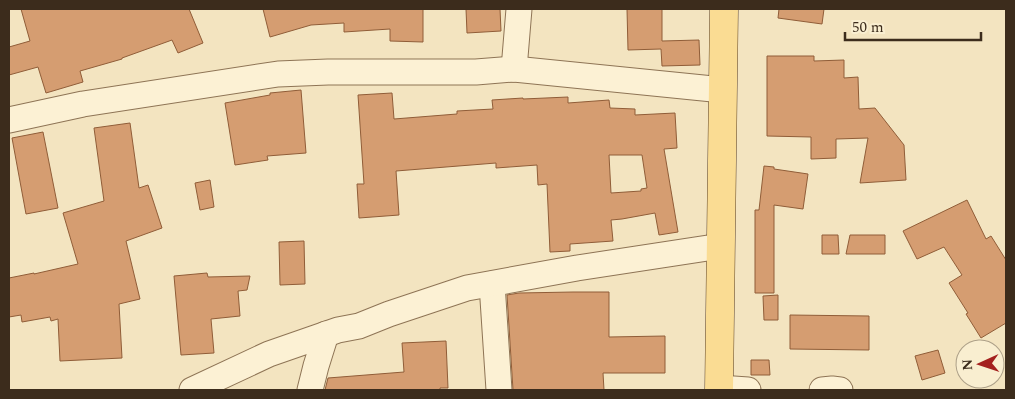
<svg xmlns="http://www.w3.org/2000/svg" width="1015" height="399" font-family="Spectral,serif">
	<style>
		.building { fill: #d59d71; stroke: #905d38; fill-rule: evenodd }
		.lines { fill: none; stroke-linecap: round; stroke-linejoin: round }
		.minor-casing { stroke: #8e7455; stroke-width: 27 }
		.major-casing { stroke: #5b422a; stroke-width: 29 }
		.minor { stroke: #fcf1d4; stroke-width: 25 }
		.major { stroke: #fadc93; stroke-width: 28 }
	</style>
	<rect width="100%" height="100%" fill="#f3e4c0"/>
	<g class="building">
		<polygon points="21,9 189,9 203,43 178,53 172,40 122,58 122,59 80,71 83,82 46,93 38,67 9,75 9,47 30,41"/>
		<polygon points="263,9 423,9 423,42 390,41 390,29 344,32 344,23 311,25 270,37"/>
		<polygon points="466,9 500,9 501,31 467,33"/>
		<polygon points="627,9 662,9 662,41 699,40 700,65 662,66 661,49 628,50"/>
		<polygon points="779,9 824,9 822,24 778,18"/>
		<polygon points="767,56 814,56 814,61 844,60 844,78 858,77 859,109 875,108 904,145 906,180 860,183 868,138 836,139 836,158 811,159 811,137 767,136"/>
		<polygon points="301,90 306,153 267,156 268,160 235,165 225,103 270,95 270,93"/>
		<path d="M392 93 394 119 457 114V111L493 109 492 100 523 98V99L568 97V103L609 100 610 108 635 109V115L675 113 677 148 664 149 678 232 659 235 655 213 622 219 611 220 613 241 570 244V251L550 252 547 184 538 185 537 165 496 168V163L396 171 399 215 359 218 357 184H364L358 95ZM609 155H642L647 188 641 189V191L611 193Z"/>
		<polygon points="130,123 139,188 148,185 162,228 126,241 140,299 119,304 122,358 60,361 58,319 51,321 50,317 22,322 21,315 9,317 9,278 34,273 34,274 78,264 63,213 104,201 94,128"/>
		<polygon points="43,132 58,208 26,214 12,138"/>
		<polygon points="764,166 774,167 774,169 808,174 803,209 774,205 774,293 755,293 755,210 759,210"/>
		<polygon points="210,180 214,207 200,210 195,183"/>
		<polygon points="967,200 986,239 991,236 1006,260 1006,323 981,338 966,314 968,313 949,283 962,275 944,247 917,259 903,231"/>
		<polygon points="822,235 838,235 839,254 822,254"/>
		<polygon points="850,235 885,235 885,254 846,254"/>
		<polygon points="304,241 305,284 280,285 279,242"/>
		<polygon points="207,273 208,277 250,276 247,290 238,291 240,316 211,319 214,353 181,355 174,276"/>
		<polygon points="573,292 609,292 609,337 665,336 665,373 603,373 604,390 513,390 507,295 519,293"/>
		<polygon points="778,295 778,320 764,320 763,296"/>
		<polygon points="790,315 869,316 869,350 790,349"/>
		<polygon points="446,341 448,388 440,388 440,390 325,390 328,378 404,372 402,343"/>
		<polygon points="938,350 945,373 922,380 915,356"/>
		<polygon points="751,360 769,360 770,375 751,375"/>
	</g>
	<g class="lines">
		<defs>
			<g id="minor">
				<polyline points="514,69 519,9"/>
				<polyline points="9,120 83,104 278,74 328,72 476,72 514,69 723,90"/>
				<polyline points="492,284 499,390"/>
				<polyline points="719,388 748,390"/>
				<polyline points="192,390 269,354 338,330 359,326 389,314 467,288 577,268 721,246"/>
				<polyline points="310,390 316,366 326,334"/>
				<polyline points="822,390 832,389 840,390"/>
			</g>
			<polyline id="major" points="719,390 724,9"/>
		</defs>
		<use href="#minor" class="minor-casing"/>
		<use href="#major" class="major-casing"/>
		<use href="#minor" class="minor"/>
		<use href="#major" class="major"/>
	</g>
	<rect width="1015" height="399" fill="none" stroke="#3c2c1c" stroke-width="20"/>
	<g transform="translate(980 364) rotate(267)"><circle r="24" fill="#f9eed0" stroke="#ada088"/>
	<path d="M0-4L9 19L0 12L-9 19Z" fill="#a4201e"/>
	<text y="-8" font-size="14" font-weight="bold" text-anchor="middle" fill="#3c2c1c">N</text>
	</g>
	<path d="M845 32v8h136v-8" fill="none" stroke="#3c2c1c" stroke-width="2.5"/>
	<text x="852" y="32" font-size="15" fill="#3c2c1c" stroke="#f9eed0" stroke-width="4" paint-order="stroke">50 m</text>
</svg>
